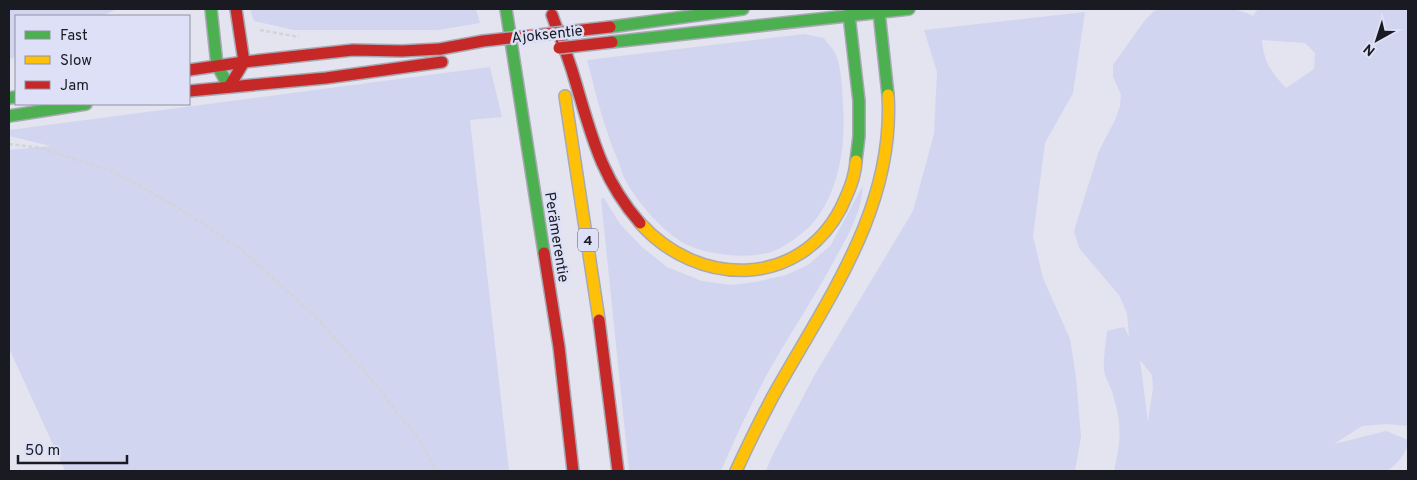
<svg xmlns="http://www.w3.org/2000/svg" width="1417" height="480" font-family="Overpass,sans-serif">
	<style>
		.green { fill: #d1d5ef; fill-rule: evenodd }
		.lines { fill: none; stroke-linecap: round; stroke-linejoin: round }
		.fast-casing { stroke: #a8a9b2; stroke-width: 14 }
		.slow-casing { stroke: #a8a9b2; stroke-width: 14 }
		.jam-casing { stroke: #a8a9b2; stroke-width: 14 }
		.path { stroke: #d3d4d7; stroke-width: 2.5; stroke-dasharray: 4 2.5; stroke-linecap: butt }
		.fast { stroke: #4caf50; stroke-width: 11 }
		.slow { stroke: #ffc107; stroke-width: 11 }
		.jam { stroke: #c62828; stroke-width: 11 }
		.jam-bridge-casing { stroke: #a8a9b2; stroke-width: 14; stroke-linecap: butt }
		.jam-bridge { stroke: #c62828; stroke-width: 11 }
		.labels { text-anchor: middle; stroke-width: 5; stroke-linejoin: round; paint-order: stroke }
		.shield { fill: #dde0f6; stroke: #545662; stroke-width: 1 }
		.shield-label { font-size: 14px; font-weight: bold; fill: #1a1b22 }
		.street-label { font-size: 15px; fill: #1a1b22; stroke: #dde0f6 }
	</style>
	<rect width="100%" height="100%" fill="#e3e4f0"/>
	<g class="green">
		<polygon points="9,9 117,9 102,16 16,16 16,57 9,59"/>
		<polygon points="250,9 476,9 480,23 438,30 294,30 254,21"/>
		<path d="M1162 9C1189 9 1229 3 1253 16L1258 9H1408V426L1387 424 1362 426 1334 444 1386 431 1408 440C1408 453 1397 464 1387 471H1114C1121 441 1122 425 1113 395 1111 387 1105 378 1104 370 1103 357 1106 344 1107 331L1124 327 1129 337 1127 313 1119 295 1079 248 1074 231 1099 151 1115 120 1120 106 1121 95 1113 76V65L1145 20 1154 11ZM1262 40 1305 43 1315 53 1314 69 1286 88C1272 74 1263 60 1262 40ZM1140 360 1152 375 1153 388 1148 422Z"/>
		<polygon points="1085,12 1073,93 1045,143 1033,236 1043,278 1070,339 1076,377 1081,437 1075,471 766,471 772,456 814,376 913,211 934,134 937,72 924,30"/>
		<path d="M804 34 824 38C827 43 833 48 835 53 842 67 842 90 843 105 846 146 839 195 810 226 801 235 787 245 776 250 752 261 702 255 680 241 658 226 640 205 627 183 622 175 620 166 617 158 603 125 596 94 587 60Z"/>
		<polygon points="490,67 502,117 470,120 509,471 65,471 9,348 9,150 51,146 9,136 9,130"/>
		<path d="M863 185C862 211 848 236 835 259 813 300 787 338 765 378 749 408 734 440 721 471H629L601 199 604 198 620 224 642 247 667 267 702 281 731 285 755 282 786 275 808 265 831 245Z"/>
	</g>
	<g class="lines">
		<defs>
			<g id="fast">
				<polyline points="211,9 217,65 229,87"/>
				<polyline points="506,9 544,253"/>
				<polyline points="852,9 849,15 859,101 859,136 856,161"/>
				<polyline points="875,9 879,12 888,95"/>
				<polyline points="610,27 743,9"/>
				<polyline points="612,42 909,9"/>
				<polyline points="9,98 16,97"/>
				<polyline points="9,116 86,104"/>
			</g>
			<g id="slow">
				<polyline points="565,96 599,320"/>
				<path d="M640 223C697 287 798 290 841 208 848 193 855 178 856 161"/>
				<path d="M736 471C749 443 762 416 777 389 829 297 895 206 888 95"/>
			</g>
			<g id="jam">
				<path d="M552 15C559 35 568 56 574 77 591 133 600 177 640 223"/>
				<polyline points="189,70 244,62 353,50 402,51 440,49"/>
				<polyline points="229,87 244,62 236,9"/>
				<polyline points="189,91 326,78 442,62"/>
				<polyline points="544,253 559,347 573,471"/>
				<polyline points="599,320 618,471"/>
			</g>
		</defs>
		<use href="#fast" class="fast-casing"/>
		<use href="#slow" class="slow-casing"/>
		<use href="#jam" class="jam-casing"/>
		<g class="path">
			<polyline points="260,30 299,37"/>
			<polyline points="9,144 41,148 114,172 174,205 238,247 312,313 362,368 420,441 437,471"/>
		</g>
		<use href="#fast" class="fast"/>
		<use href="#slow" class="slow"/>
		<use href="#jam" class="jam"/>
		<defs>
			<g id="jam-bridge">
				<polyline points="559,48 612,42"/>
				<polyline points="440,49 483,41 610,27"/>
			</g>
		</defs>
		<use href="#jam-bridge" class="jam-bridge-casing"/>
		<use href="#jam-bridge" class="jam-bridge"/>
	</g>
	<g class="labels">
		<rect class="shield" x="578" y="228.5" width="20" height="23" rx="4"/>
		<g class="shield-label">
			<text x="588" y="245">4</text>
		</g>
		<g class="street-label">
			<text transform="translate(547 34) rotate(-6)" y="5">Ajoksentie</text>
			<text transform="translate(557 237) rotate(81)" y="5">Perämerentie</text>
		</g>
	</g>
	<rect width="1417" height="480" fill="none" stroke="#1a1b22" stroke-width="20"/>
	<rect x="15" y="15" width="175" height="90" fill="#dde0f6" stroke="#8f91a1"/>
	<rect x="25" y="31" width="25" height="8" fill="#4caf50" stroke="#8f91a1"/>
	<text x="60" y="40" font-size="15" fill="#1a1b22">Fast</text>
	<rect x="25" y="56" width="25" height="8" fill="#ffc107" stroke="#8f91a1"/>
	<text x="60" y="65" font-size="15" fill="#1a1b22">Slow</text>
	<rect x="25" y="81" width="25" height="8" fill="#c62828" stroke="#8f91a1"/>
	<text x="60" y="90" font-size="15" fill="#1a1b22">Jam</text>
	<g transform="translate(1377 40) rotate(219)" stroke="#dde0f6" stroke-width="4" paint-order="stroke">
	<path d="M0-4L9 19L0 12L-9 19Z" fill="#1a1b22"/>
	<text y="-8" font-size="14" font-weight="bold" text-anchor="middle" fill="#1a1b22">N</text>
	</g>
	<path d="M18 455v8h109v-8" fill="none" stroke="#1a1b22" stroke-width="2.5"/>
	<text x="25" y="455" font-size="15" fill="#1a1b22" stroke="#dde0f6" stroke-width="4" paint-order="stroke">50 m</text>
</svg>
